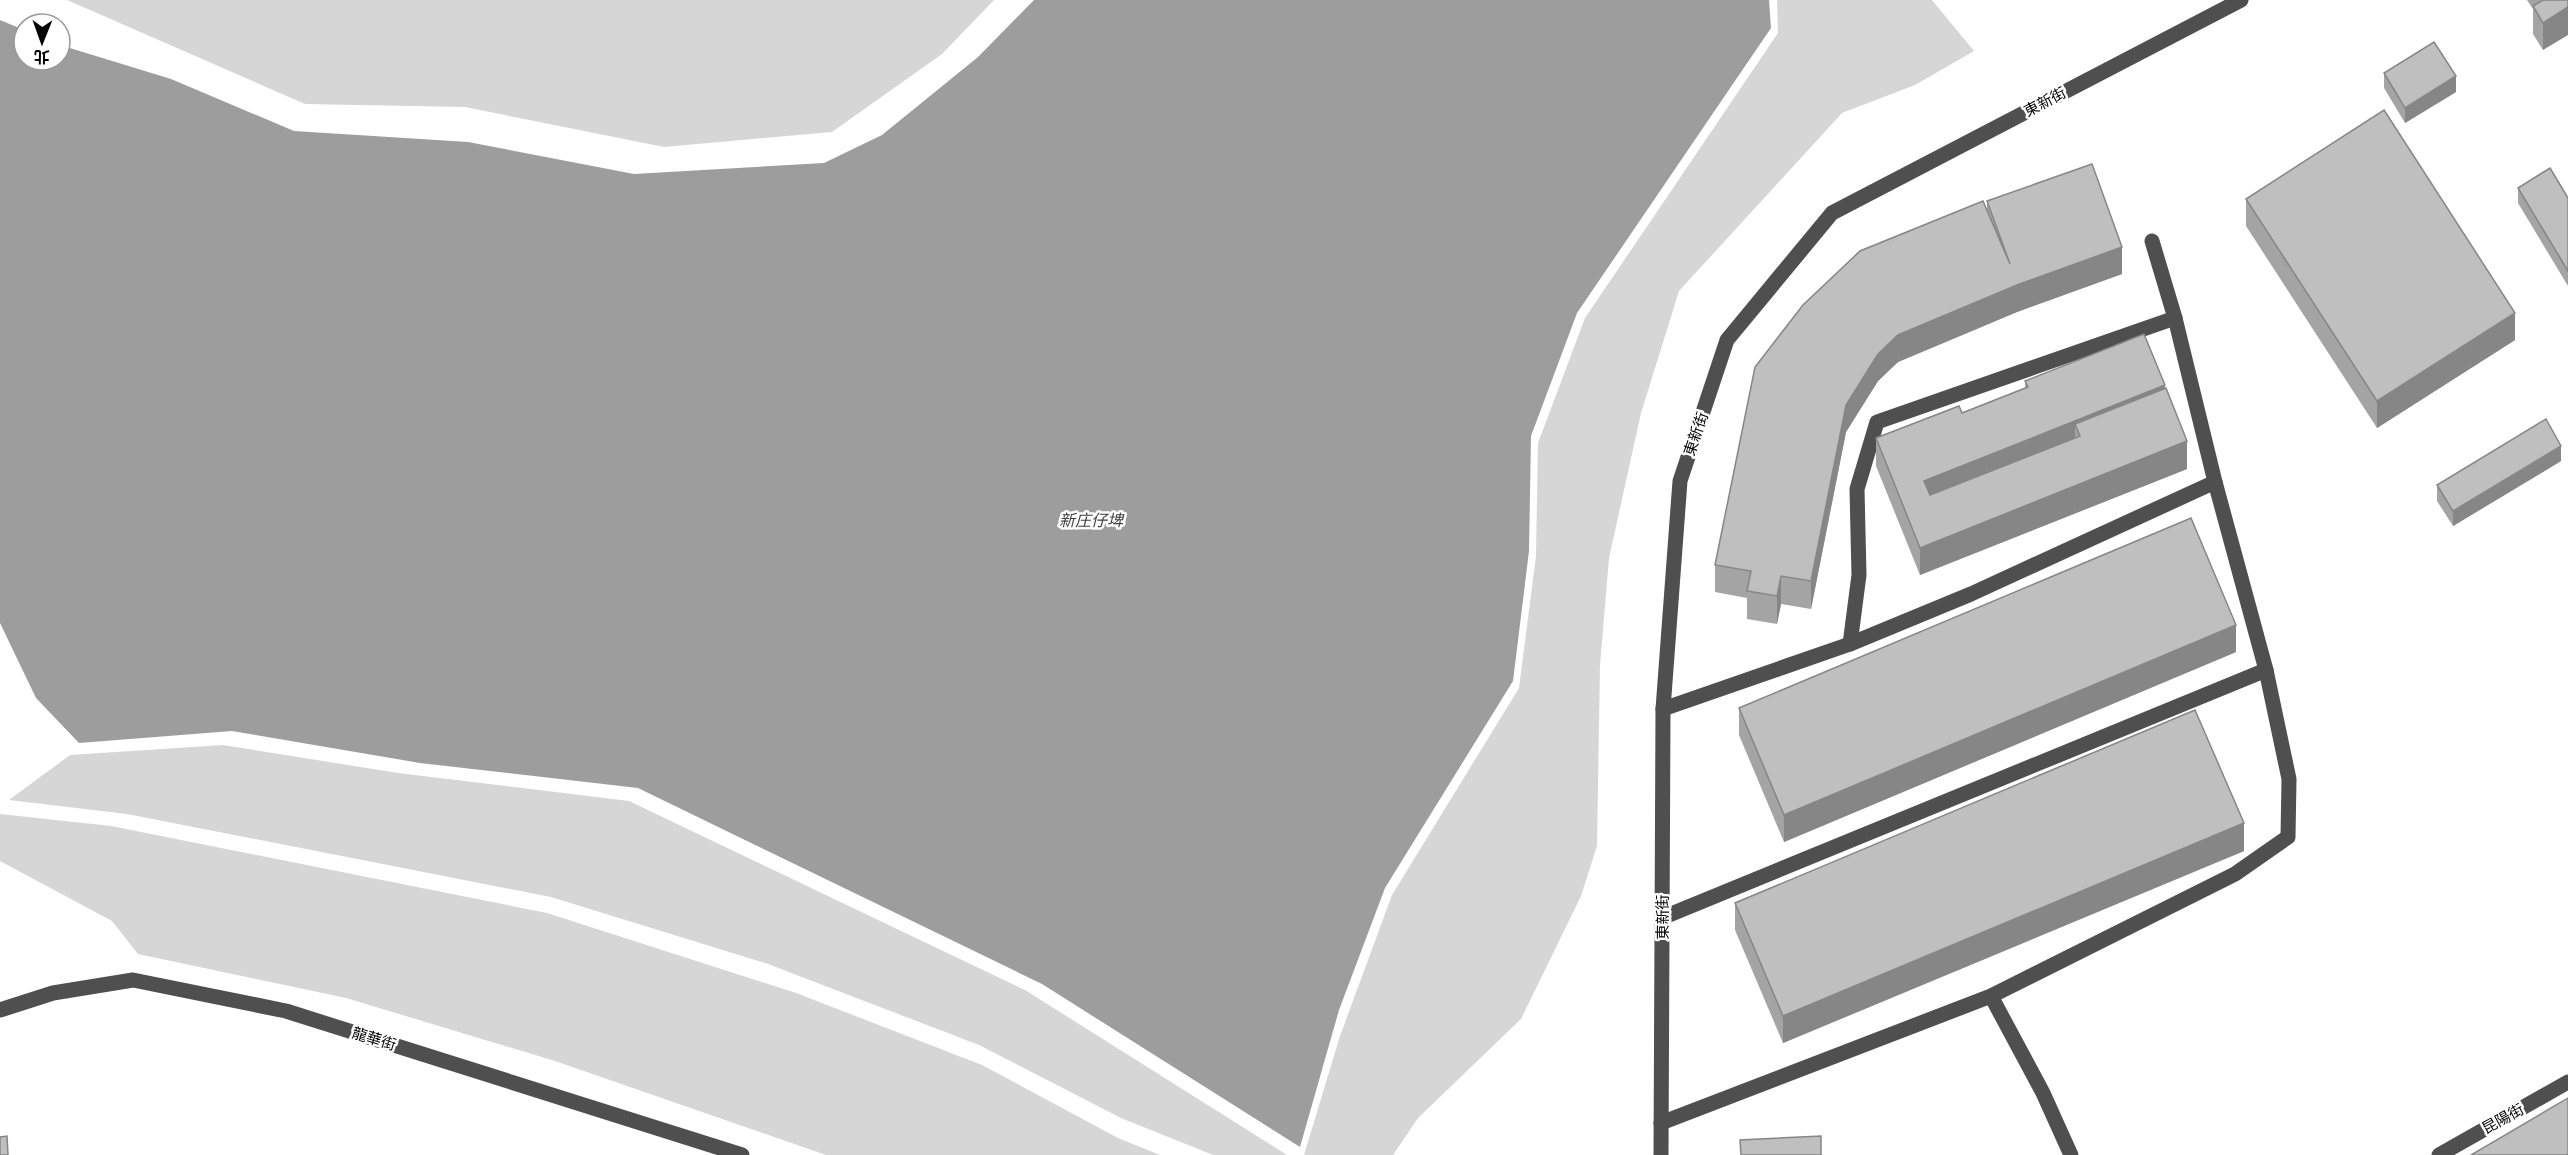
<svg xmlns="http://www.w3.org/2000/svg" width="2568" height="1155" font-family="'Source Sans 3','Noto Sans TC',sans-serif">
	<style>
		.green { fill: #d6d6d6 }
		.water { fill: #9d9d9d }
		.lines { fill: none; stroke-linecap: round; stroke-linejoin: round }
		.minor { stroke: #4f4f4f; stroke-width: 15 }
		.wall { fill: #a4a4a4 }
		.shaded-wall { fill: #868686 }
		.building { fill: #bfbfbf; stroke: #868686; stroke-width: 1.5 }
		.labels { text-anchor: middle; stroke-width: 5; stroke-linejoin: round; paint-order: stroke }
		.street-label { font-size: 15px; fill: #000; stroke: #fff }
		.water-label { font-size: 16px; font-style: italic; fill: #3e3e3e; stroke: #fff }
	</style>
	<rect width="100%" height="100%" fill="#fff"/>
	<g class="green">
		<polygon points="67,0 994,0 942,54 832,132 664,147 465,107 305,104"/>
		<polygon points="1777,0 1932,0 1974,51 1915,85 1842,113 1679,291 1641,413 1609,558 1600,665 1597,846 1581,896 1521,1019 1418,1118 1393,1155 1304,1155 1340,1036 1392,895 1519,688 1536,556 1538,443 1585,318 1778,33"/>
		<polygon points="223,745 398,773 629,801 1025,990 1287,1155 1213,1155 1121,1118 979,1045 768,964 551,897 127,814 9,800 70,755"/>
		<polygon points="0,814 111,826 547,913 796,993 982,1065 1118,1138 1160,1155 826,1155 555,1061 346,998 138,954 112,921 0,861"/>
	</g>
	<polygon class="water" points="1034,0 1769,0 1771,28 1577,313 1531,436 1529,551 1513,681 1385,888 1339,1010 1300,1147 1042,984 638,788 420,763 232,731 79,743 36,698 0,623 0,20 24,30 24,60 60,60 60,45 171,79 294,131 468,142 634,174 824,163 882,135 978,57"/>
	<g class="lines">
		<g class="minor">
			<polyline points="1850,644 1859,575 1857,489 1877,422 2175,318"/>
			<polyline points="1663,709 1850,644 1971,594 2215,482"/>
			<polyline points="1664,917 2266,670"/>
			<polyline points="1991,996 2043,1093 2071,1155"/>
			<polyline points="0,1010 53,993 133,980 286,1011 742,1155"/>
			<polyline points="1661,1123 1991,996 2235,874 2288,837 2289,779 2266,670 2215,482 2175,318 2152,241"/>
			<polyline points="1661,1155 1663,709 1680,481 1727,340 1832,213 2241,0"/>
			<polyline points="2439,1155 2568,1082"/>
		</g>
	</g>
	<g class="wall">
		<polygon points="2527,0 2568,0 2543,50 2533,34 2533,9"/>
		<polygon points="2384,73 2456,92 2405,123 2384,88"/>
		<polygon points="2518,188 2568,198 2568,286 2518,203"/>
		<polygon points="2246,199 2515,340 2377,428 2246,226"/>
		<polygon points="1987,201 2122,274 2017,312 1898,362 1878,381 1846,432 1811,609 1781,604 1777,624 1747,619 1747,598 1715,592 1715,565 1987,212"/>
		<polygon points="2025,381 2165,388 2187,469 1920,575 1876,466 1876,438 1962,413 2025,388"/>
		<polygon points="2561,461 2453,526 2437,501 2437,485"/>
		<polygon points="2236,652 1784,842 1739,735 1739,708"/>
		<polygon points="2244,851 1783,1043 1735,930 1735,903"/>
	</g>
	<g class="shaded-wall">
		<polygon points="2568,7 2568,35 2543,50 2543,23"/>
		<polygon points="2456,76 2456,92 2405,123 2405,108"/>
		<polygon points="2122,247 2122,274 2017,312 1898,362 1878,381 1846,432 1811,609 1811,581 1846,405 1878,354 1898,335 2017,285"/>
		<polygon points="2515,313 2515,340 2377,428 2377,401"/>
		<polygon points="2165,385 2165,413 2080,436 2075,424 2075,448 1924,508 1924,481"/>
		<polygon points="2187,441 2187,469 1920,575 1920,548"/>
		<polygon points="2561,446 2561,461 2453,526 2453,511"/>
		<polygon points="1781,576 1781,604 1777,624 1777,596"/>
		<polygon points="2236,625 2236,652 1784,842 1784,815"/>
		<polygon points="2244,823 2244,851 1783,1043 1783,1016"/>
	</g>
	<g class="building">
		<polygon points="2543,0 2568,0 2568,7 2543,23 2533,6"/>
		<polygon points="2434,42 2456,76 2405,108 2384,73"/>
		<polygon points="2384,110 2515,313 2377,401 2246,199"/>
		<polygon points="2092,164 2122,247 2017,285 1898,335 1878,354 1846,405 1811,581 1781,576 1777,596 1747,591 1751,571 1715,565 1755,367 1803,305 1860,251 1983,201 2010,264 1987,201"/>
		<polygon points="2550,168 2568,198 2568,271 2518,188"/>
		<polygon points="2144,334 2165,385 1924,481 1930,495 2080,436 2075,424 2166,388 2187,441 1920,548 1876,438 1959,406 1962,413 2028,387 2025,381"/>
		<polygon points="2546,419 2561,446 2453,511 2437,485"/>
		<polygon points="2191,518 2236,625 1784,815 1739,708"/>
		<polygon points="2195,710 2244,823 1783,1016 1735,903"/>
		<polygon points="2568,1098 2568,1155 2471,1155"/>
		<polygon points="7,1136 8,1155 0,1155 0,1137"/>
		<polygon points="1821,1136 1821,1155 1741,1155 1740,1140"/>
	</g>
	<g class="labels">
		<g class="street-label">
			<text transform="translate(2045 102) rotate(-28)" y="5">東新街</text>
			<text transform="translate(1696 434) rotate(-71)" y="5">東新街</text>
			<text transform="translate(1663 917) rotate(-90)" y="5">東新街</text>
			<text transform="translate(374 1039) rotate(17)" y="5">龍華街</text>
			<text transform="translate(2503 1119) rotate(-29)" y="5">昆陽街</text>
		</g>
		<g class="water-label">
			<text x="1091" y="526">新庄仔埤</text>
		</g>
	</g>
	<g transform="translate(42 42) rotate(181)"><circle r="28" fill="#ffffff" stroke="#999999" stroke-width="1.5"/>
	<path d="M0-4.5L10 22L0 15L-10 22Z" fill="#000000"/>
	<text y="-9" font-size="16" font-weight="bold" text-anchor="middle" fill="#000000">北</text>
	</g>
</svg>
